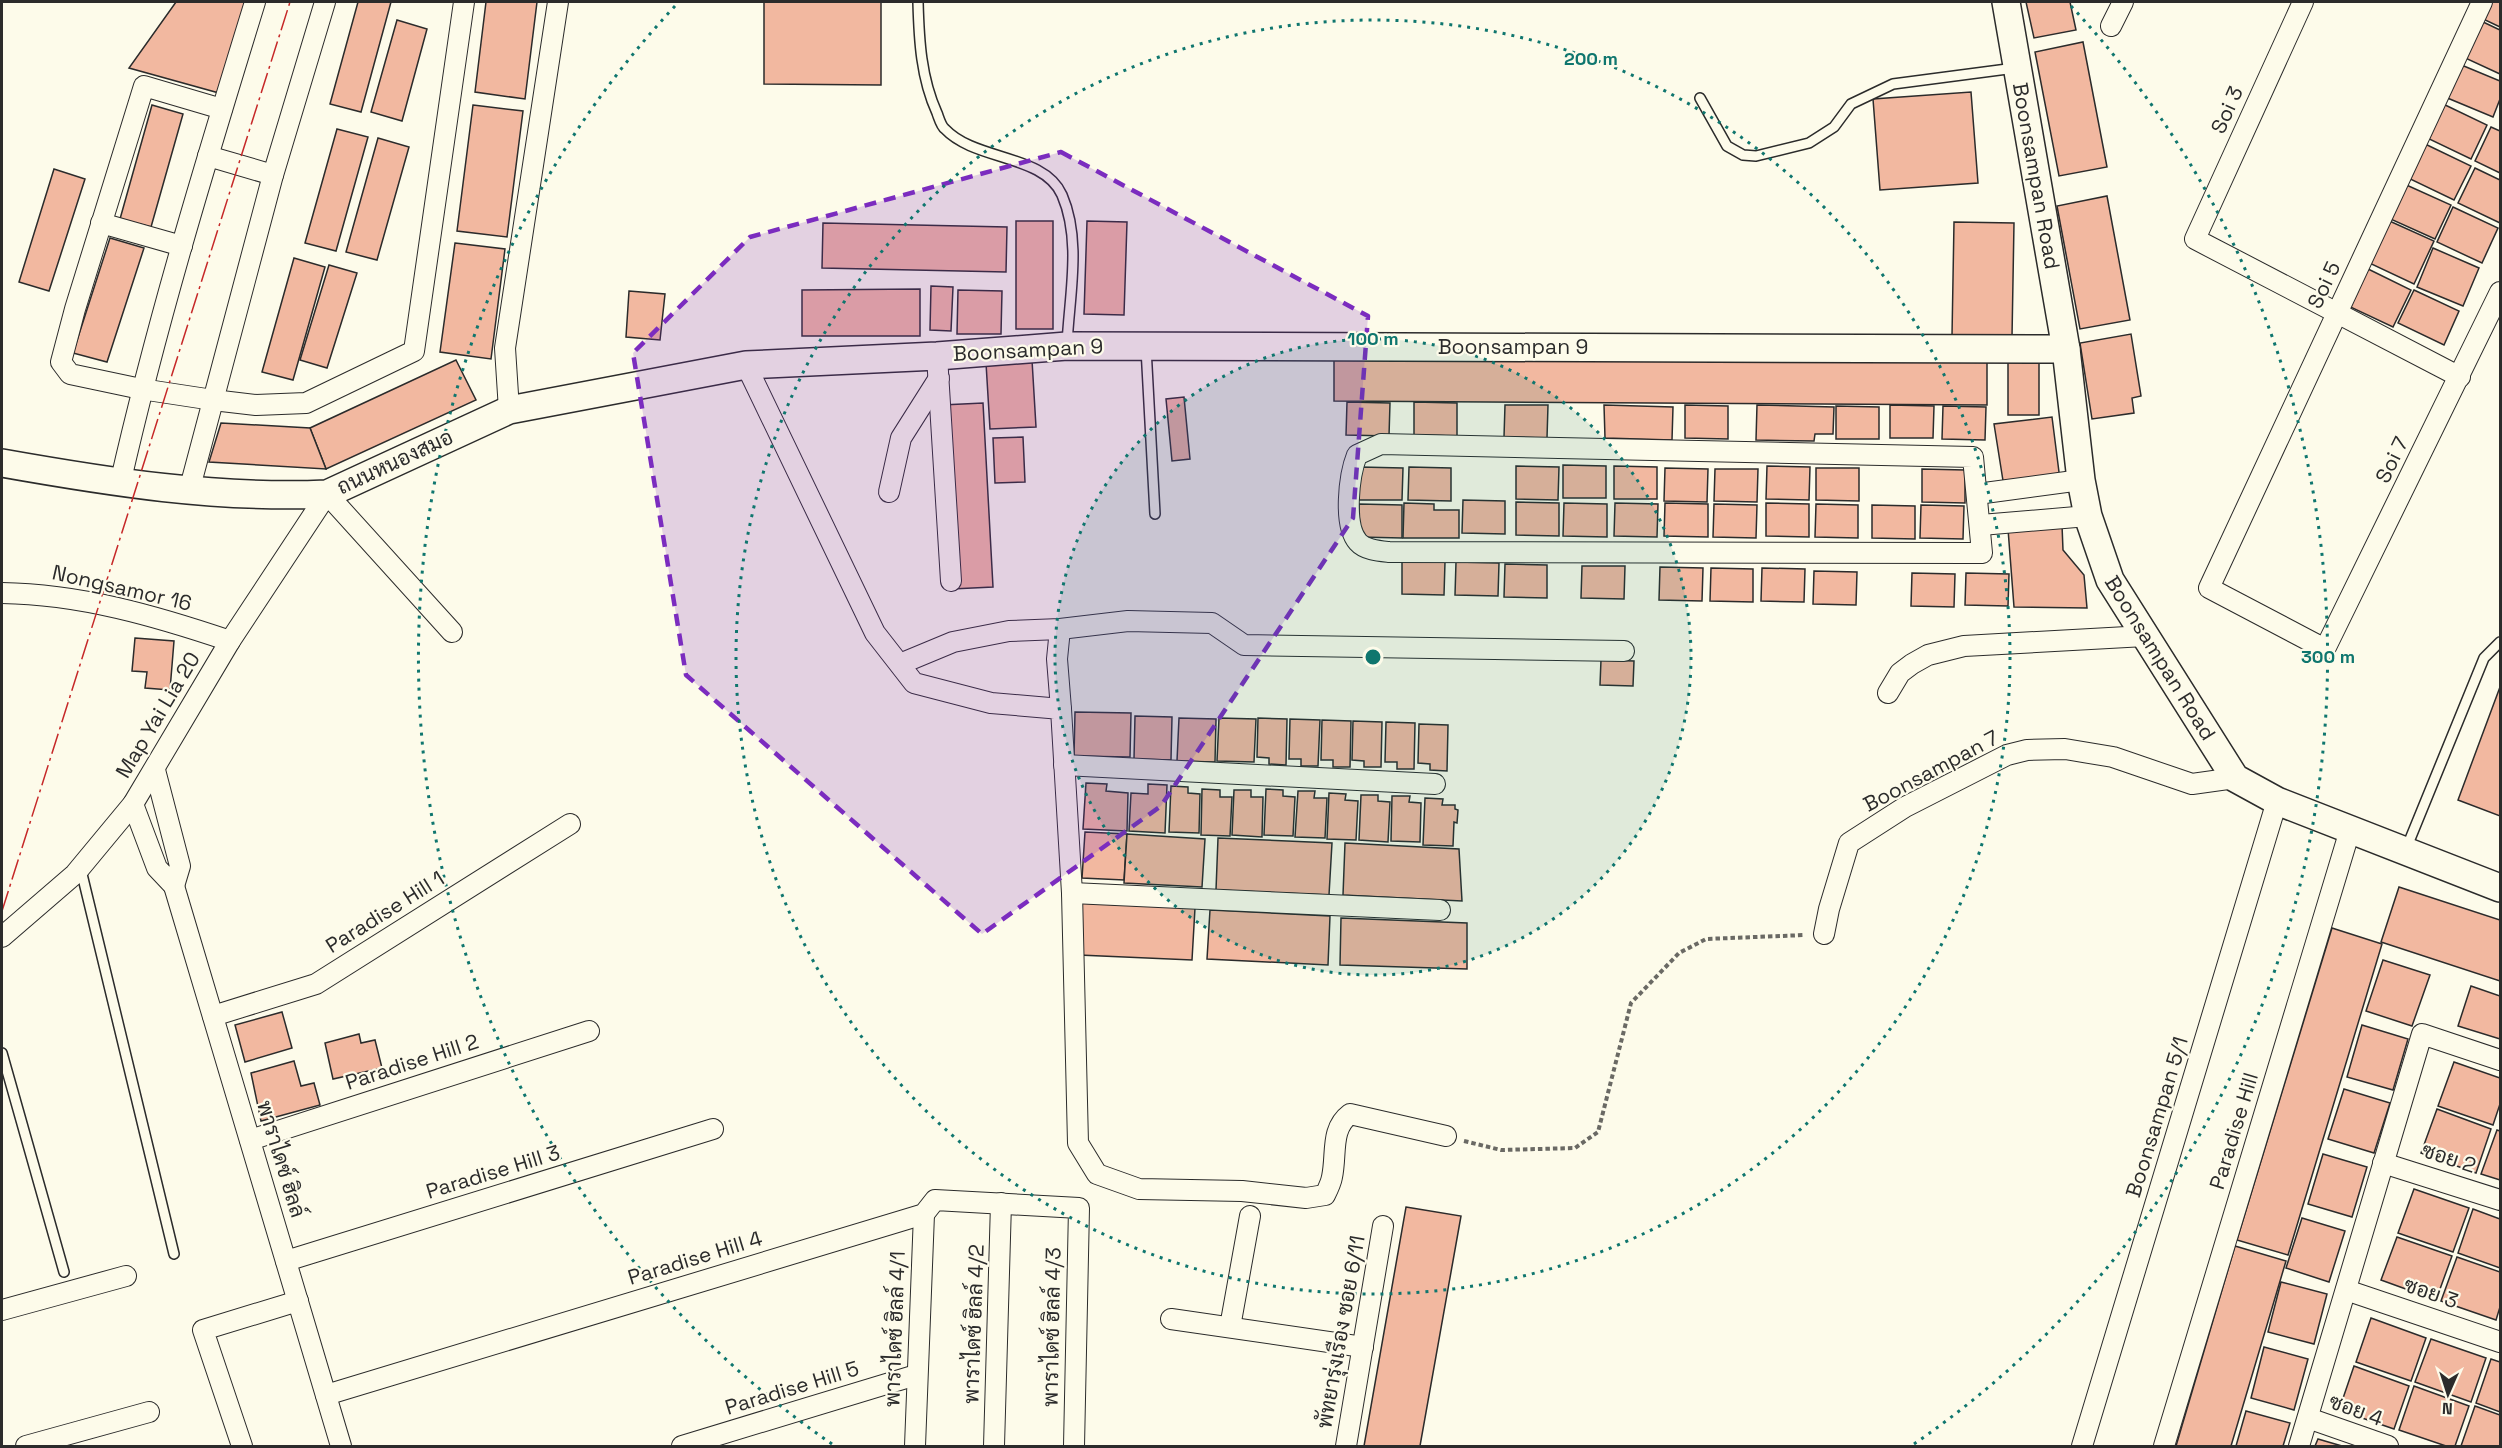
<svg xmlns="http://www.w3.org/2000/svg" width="2502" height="1448" font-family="'Space Grotesk',Sarabun,sans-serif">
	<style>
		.building { fill: #f2b8a0; stroke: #2b2b2b; stroke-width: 1.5 }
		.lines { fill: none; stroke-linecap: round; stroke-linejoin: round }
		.lane-casing { stroke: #2b2b2b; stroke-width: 12 }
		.street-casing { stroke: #2b2b2b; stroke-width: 22 }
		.secondary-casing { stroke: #2b2b2b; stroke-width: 30 }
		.path { stroke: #6a6964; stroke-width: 4; stroke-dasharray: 4.5 3; stroke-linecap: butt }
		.lane { stroke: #fdfbea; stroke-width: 9 }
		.street { stroke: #fdfbea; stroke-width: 20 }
		.secondary { stroke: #fdfbea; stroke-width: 27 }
		.power { stroke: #c62828; stroke-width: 1.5; stroke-dasharray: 21 4.5 3 4.5; stroke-linecap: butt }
		.marked { fill: #7b2cbf; fill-opacity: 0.2; stroke: #7b2cbf; stroke-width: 4.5; stroke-dasharray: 12 8; stroke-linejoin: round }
		.ring { fill: none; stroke: #0f766e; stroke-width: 3; stroke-dasharray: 3 6 }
		.labels { text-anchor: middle; stroke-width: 4.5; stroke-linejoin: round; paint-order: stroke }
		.street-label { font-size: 21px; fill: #2b2b2b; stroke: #fdfbea }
		.centre { fill: #0f766e; stroke: #fdfbea; stroke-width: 3 }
		.ring-label { font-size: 18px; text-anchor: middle; font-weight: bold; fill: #0f766e; stroke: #fdfbea; stroke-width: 4.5; stroke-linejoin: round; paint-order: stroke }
	</style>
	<rect width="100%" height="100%" fill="#fdfbea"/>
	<g class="building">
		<polygon points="176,2 245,2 219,93 129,68"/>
		<polygon points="358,2 391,2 361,112 330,104"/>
		<polygon points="486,2 537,2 525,99 475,92"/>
		<polygon points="764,2 881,2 881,85 764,84"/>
		<polygon points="2026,2 2070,2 2076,30 2034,38"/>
		<polygon points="2491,2 2500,2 2500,27 2483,19"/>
		<polygon points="397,20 427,29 402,121 371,112"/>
		<polygon points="2481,21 2500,30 2500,74 2463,57"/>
		<polygon points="2083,42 2107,167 2059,176 2035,52"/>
		<polygon points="2459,64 2500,81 2500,99 2493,117 2445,97"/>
		<polygon points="1971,92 1978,183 1880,190 1873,99"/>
		<polygon points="2441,103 2487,125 2471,159 2425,137"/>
		<polygon points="152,105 183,114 151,227 120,219"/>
		<polygon points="473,105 523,111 507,237 457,231"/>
		<polygon points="2491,127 2500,131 2500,173 2475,161"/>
		<polygon points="337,129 368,137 336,251 305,243"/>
		<polygon points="378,138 409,147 377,260 346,252"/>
		<polygon points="2423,143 2471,166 2454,200 2406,177"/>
		<polygon points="2475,168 2500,180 2500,223 2458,203"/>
		<polygon points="54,169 85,179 49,291 19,282"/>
		<polygon points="2402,183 2451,205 2435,239 2386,217"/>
		<polygon points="2107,196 2130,320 2080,329 2057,206"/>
		<polygon points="2453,207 2498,228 2482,263 2437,242"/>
		<polygon points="2385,219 2434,241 2414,284 2365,261"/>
		<rect x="1016" y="221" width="37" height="108"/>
		<polygon points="1087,221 1127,222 1124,315 1084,314"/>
		<polygon points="1954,222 2014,223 2012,337 1952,336"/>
		<polygon points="823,223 1007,227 1006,272 822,268"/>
		<polygon points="110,238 144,248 107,362 73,353"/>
		<polygon points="455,243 505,249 491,359 440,352"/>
		<polygon points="2433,248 2479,268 2463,306 2417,287"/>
		<polygon points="294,258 325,267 293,380 262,372"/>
		<polygon points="329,265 357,273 327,368 300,360"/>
		<polygon points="2362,266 2411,290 2393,327 2344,304"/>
		<polygon points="931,286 953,287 951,331 930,330"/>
		<polygon points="920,289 920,336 802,336 802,290"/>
		<polygon points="958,290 1002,291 1001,334 957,334"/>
		<polygon points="2414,290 2459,311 2444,345 2398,323"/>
		<polygon points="629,291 665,294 660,340 626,337"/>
		<polygon points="2131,334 2141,396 2132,398 2134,413 2092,419 2080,343"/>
		<polygon points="1334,355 1987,360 1987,405 1334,401"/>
		<polygon points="456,360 476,400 326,469 310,428"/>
		<polygon points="1032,360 1036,427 990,429 986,363"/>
		<rect x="2008" y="361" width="31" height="54"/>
		<polygon points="1184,397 1190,459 1172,461 1166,399"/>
		<polygon points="1347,402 1390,403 1389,436 1346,435"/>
		<polygon points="1414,402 1457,403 1457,436 1414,435"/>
		<polygon points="983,403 993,587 952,589 942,405"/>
		<polygon points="1505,405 1548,405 1547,438 1504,437"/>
		<polygon points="1604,405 1673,407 1672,440 1605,438"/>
		<polygon points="1685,405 1728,406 1728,439 1685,438"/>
		<polygon points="1757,405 1834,407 1833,434 1815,434 1814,441 1756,440"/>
		<polygon points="1890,405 1934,406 1933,438 1890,438"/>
		<polygon points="1836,406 1879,407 1879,439 1836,439"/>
		<polygon points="1943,406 1986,407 1985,440 1942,439"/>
		<polygon points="2052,417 2060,480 2004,487 1994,424"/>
		<polygon points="221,423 310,428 326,469 209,462"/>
		<polygon points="1023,437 1025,482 995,483 993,438"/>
		<polygon points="1563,465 1606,466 1606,498 1563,498"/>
		<polygon points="1516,466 1559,467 1558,500 1516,499"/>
		<polygon points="1614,466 1657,467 1657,499 1614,499"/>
		<polygon points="1767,466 1810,467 1809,500 1766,499"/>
		<polygon points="1360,467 1403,468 1402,500 1359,500"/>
		<polygon points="1409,467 1451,468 1451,501 1408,500"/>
		<polygon points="1665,468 1708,469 1707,502 1664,501"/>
		<polygon points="1816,468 1859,468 1859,501 1816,500"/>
		<polygon points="1715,469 1758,469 1757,502 1714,501"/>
		<polygon points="1922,469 1965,470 1965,503 1922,502"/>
		<polygon points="1463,500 1505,501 1505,534 1462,533"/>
		<polygon points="1516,502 1559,503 1559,536 1516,535"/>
		<polygon points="1404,503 1434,504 1434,510 1459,510 1459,538 1403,538"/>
		<polygon points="1564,503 1607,504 1607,537 1563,536"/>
		<polygon points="1615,503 1658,504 1657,537 1614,536"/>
		<polygon points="1665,503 1708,504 1708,537 1664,536"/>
		<polygon points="1766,503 1809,504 1809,537 1766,536"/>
		<polygon points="1359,504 1402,505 1402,538 1359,537"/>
		<polygon points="1714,504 1757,505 1756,538 1713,537"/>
		<polygon points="1816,504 1858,505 1858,538 1815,537"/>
		<polygon points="1872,505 1915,506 1915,539 1872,538"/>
		<polygon points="1921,505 1964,506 1963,539 1920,538"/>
		<polygon points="2062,525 2063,550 2084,575 2087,608 2014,607 2008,529"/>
		<polygon points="1402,561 1445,562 1444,595 1402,594"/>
		<polygon points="1456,562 1499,563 1498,596 1455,595"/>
		<polygon points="1505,564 1547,565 1547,598 1504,597"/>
		<polygon points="1582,566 1625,566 1624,599 1581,598"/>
		<polygon points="1660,567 1703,568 1702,601 1659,600"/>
		<polygon points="1711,568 1753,569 1753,602 1710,601"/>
		<polygon points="1762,568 1805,569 1804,602 1761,601"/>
		<polygon points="1814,571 1857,572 1856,605 1813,604"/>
		<polygon points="1912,573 1955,574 1954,607 1911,606"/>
		<polygon points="1966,573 2009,574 2008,606 1965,605"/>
		<polygon points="135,638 174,641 170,690 145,688 147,672 132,671"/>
		<polygon points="1601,660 1634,661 1633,686 1600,685"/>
		<polygon points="2500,687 2500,816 2458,800"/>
		<polygon points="1075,712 1131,713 1130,757 1074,756"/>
		<polygon points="1135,716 1172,717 1171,760 1134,759"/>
		<polygon points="1179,718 1216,719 1215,762 1177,761"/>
		<polygon points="1219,718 1256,719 1254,762 1217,761"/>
		<polygon points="1258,718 1287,719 1286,765 1269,764 1269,758 1257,757"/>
		<polygon points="1290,719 1320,720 1318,766 1301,766 1301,759 1289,759"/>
		<polygon points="1322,720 1351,721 1350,767 1333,767 1333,760 1321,760"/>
		<polygon points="1353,721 1382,722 1381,767 1364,767 1364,761 1352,760"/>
		<polygon points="1386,722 1415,723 1414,769 1397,769 1397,762 1385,762"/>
		<polygon points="1419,724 1448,725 1447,771 1430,770 1430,764 1418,763"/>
		<polygon points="1086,783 1107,784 1106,791 1128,793 1127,831 1083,829"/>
		<polygon points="1148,784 1167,785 1165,833 1129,831 1131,793 1148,794"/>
		<polygon points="1171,786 1188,787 1188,793 1200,794 1199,833 1169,832"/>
		<polygon points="1202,789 1220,790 1220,797 1232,797 1230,836 1201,835"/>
		<polygon points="1266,789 1283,790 1283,796 1295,797 1293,836 1264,835"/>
		<polygon points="1234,790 1251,790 1251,797 1263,797 1262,837 1232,835"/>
		<polygon points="1298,791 1315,791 1314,798 1327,798 1325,838 1295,837"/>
		<polygon points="1329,793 1346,794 1345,800 1358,801 1356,840 1327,839"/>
		<polygon points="1361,795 1378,795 1378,801 1390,802 1388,842 1359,840"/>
		<polygon points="1392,796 1410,796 1409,802 1421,803 1420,842 1391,841"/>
		<polygon points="1425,798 1443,799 1442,805 1455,805 1455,809 1458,810 1457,823 1454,822 1453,846 1423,845"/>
		<polygon points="1085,832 1127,834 1124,880 1082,878"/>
		<polygon points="1127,834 1205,839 1202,887 1124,883"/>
		<polygon points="1218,838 1332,843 1329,895 1216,890"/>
		<polygon points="1345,843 1459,849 1462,901 1343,895"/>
		<polygon points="2399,887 2500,920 2500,981 2381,942"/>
		<polygon points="1081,903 1195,908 1192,960 1079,955"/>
		<polygon points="1210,910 1330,916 1328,965 1207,959"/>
		<polygon points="1341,918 1467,923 1467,969 1340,965"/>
		<polygon points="2332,928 2382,944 2288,1255 2237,1240"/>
		<polygon points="2383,960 2430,975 2412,1026 2366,1011"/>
		<polygon points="2471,986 2500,996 2500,1039 2458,1026"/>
		<polygon points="282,1012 292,1048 245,1062 235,1025"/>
		<polygon points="2362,1025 2408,1039 2393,1090 2347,1077"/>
		<polygon points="359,1034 361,1043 375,1040 382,1068 333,1079 325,1043"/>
		<polygon points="294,1061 301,1086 314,1083 320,1105 261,1121 251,1073"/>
		<polygon points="2454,1062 2500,1078 2500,1104 2493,1125 2438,1106"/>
		<polygon points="2344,1089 2390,1103 2374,1153 2328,1139"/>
		<polygon points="2437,1109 2491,1129 2476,1173 2421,1153"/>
		<polygon points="2497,1130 2500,1131 2500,1180 2481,1174"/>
		<polygon points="2323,1154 2367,1167 2352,1217 2308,1204"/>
		<polygon points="2414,1189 2469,1208 2453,1252 2398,1233"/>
		<polygon points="1406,1207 1461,1216 1420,1446 1364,1446"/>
		<polygon points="2473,1209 2500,1219 2500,1268 2458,1253"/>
		<polygon points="2302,1218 2345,1231 2329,1282 2286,1268"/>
		<polygon points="2397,1237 2452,1256 2436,1300 2381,1280"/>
		<polygon points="2235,1246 2286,1261 2231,1446 2176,1446"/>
		<polygon points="2457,1257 2500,1272 2500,1307 2496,1320 2441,1301"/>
		<polygon points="2281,1282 2327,1294 2314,1344 2268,1332"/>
		<polygon points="2371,1318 2426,1338 2411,1381 2356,1362"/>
		<polygon points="2431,1339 2486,1358 2471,1402 2415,1382"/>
		<polygon points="2264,1347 2308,1359 2294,1410 2251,1398"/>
		<polygon points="2491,1359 2500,1362 2500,1412 2476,1403"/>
		<polygon points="2354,1366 2409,1386 2394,1429 2339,1410"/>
		<polygon points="2414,1386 2469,1406 2455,1446 2446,1446 2399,1430"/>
		<polygon points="2475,1406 2500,1415 2500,1446 2461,1446"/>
		<polygon points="2246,1411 2290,1423 2283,1446 2236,1446"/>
		<polygon points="2318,1439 2342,1446 2315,1446"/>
	</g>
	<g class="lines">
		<defs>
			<g id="lane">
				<path d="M918 2C919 40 921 78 937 113 939 118 941 126 945 129 975 161 1044 154 1062 195 1082 241 1069 297 1067 345"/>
				<polyline points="1700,98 1727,146 1743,155 1756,156 1809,143 1834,127 1851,104 1893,84 2015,68"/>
				<polyline points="1146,348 1155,514"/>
				<polyline points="2406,849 2484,658 2500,642"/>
				<polyline points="81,870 174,1254"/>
				<polyline points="2,1053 64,1272"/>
			</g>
			<g id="street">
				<polyline points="2303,2 2195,239 2460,377"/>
				<polyline points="2482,2 2209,588 2325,649 2500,292"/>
				<polyline points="2111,26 2123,2"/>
				<polyline points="222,109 144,86 75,309 61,362 70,374 141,389 213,400 256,405 306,403 414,351 464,2"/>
				<polyline points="208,156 273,175"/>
				<polyline points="101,223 182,246"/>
				<polyline points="937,356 951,581"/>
				<path d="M746 365 875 633 914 683 991 703 1061 709 1072 893 1078 1143 1097 1174 1139 1189 1242 1191 1306 1198 1325 1195C1328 1189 1331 1183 1332 1177 1337 1154 1330 1129 1350 1114L1446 1136"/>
				<polyline points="509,410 505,348 558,2"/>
				<path d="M1381 444 1973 457 1982 553 1389 552C1379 551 1365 550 1358 542 1343 525 1349 475 1357 455Z"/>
				<path d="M120 484C157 321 206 161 255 2"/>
				<polyline points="189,491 273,175 325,2"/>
				<polyline points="889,492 901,438 939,378"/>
				<polyline points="1977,494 2081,480"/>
				<polyline points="1981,525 2088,516"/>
				<path d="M2 593C80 594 156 616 230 641"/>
				<polyline points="1060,629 1057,659 1061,709"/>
				<polyline points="900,664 953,642 1009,631 1060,629 1128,621 1212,623 1244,645 1624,651"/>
				<polyline points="1888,693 1900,673 1912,664 1928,655 1964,646 2145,636"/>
				<polyline points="1064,765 1435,784"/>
				<polyline points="133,804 157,868 174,886 180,866 155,770"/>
				<polyline points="174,886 341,1446"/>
				<polyline points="1072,893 1440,910"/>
				<polyline points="1824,934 1829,909 1849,843 1905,807 2007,755 2027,750 2065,749 2113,757 2192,784 2235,778"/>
				<polyline points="2,937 75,874 133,804 230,641 327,494 452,632"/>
				<polyline points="213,1016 316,984 570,824"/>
				<polyline points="250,1140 589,1031"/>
				<polyline points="2383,1163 2500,1200"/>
				<polyline points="286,1261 713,1129"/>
				<polyline points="2346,1290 2500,1342"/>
				<polyline points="2,1310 126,1276"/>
				<polyline points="1171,1319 1363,1347"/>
				<polyline points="1230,1327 1250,1216"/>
				<polyline points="326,1395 924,1214 935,1200 1079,1208 1074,1446"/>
				<polyline points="2308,1418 2388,1446"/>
				<polyline points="26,1446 149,1412"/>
				<polyline points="242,1446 203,1330 298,1301"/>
				<polyline points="682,1446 916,1375"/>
				<polyline points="915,1446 924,1214"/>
				<polyline points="994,1446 1001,1203"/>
				<polyline points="1346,1446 1383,1226"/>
				<polyline points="2082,1446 2277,801"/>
				<polyline points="2164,1446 2350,830"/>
				<polyline points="2299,1446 2422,1034 2500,1060"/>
			</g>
			<g id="secondary">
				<polyline points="2006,2 2066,349 2081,480 2088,516 2110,580 2235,778 2277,801 2500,888"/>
				<path d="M2 463C109 482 217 499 327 494L509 410 746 365 937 356 1067 346 2066 349"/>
			</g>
		</defs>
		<use href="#lane" class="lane-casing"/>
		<use href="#street" class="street-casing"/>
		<use href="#secondary" class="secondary-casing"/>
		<polyline class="path" points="1464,1141 1501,1150 1575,1148 1598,1132 1631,1003 1679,953 1706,939 1805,935"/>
		<use href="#lane" class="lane"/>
		<use href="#street" class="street"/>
		<use href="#secondary" class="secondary"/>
		<polyline class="power" points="2,911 290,2"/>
	</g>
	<path class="marked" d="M1061 152 1368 316 1353 518 1161 806 982 934 686 675 633 353 750 237Z"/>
	<circle cx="1373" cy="657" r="318" fill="#0f766e" fill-opacity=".12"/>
	<g class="ring">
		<circle cx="1373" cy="657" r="318"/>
		<circle cx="1373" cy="657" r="637"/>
		<path d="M832 1444A955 955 0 0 1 675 6M2071 6A955 955 0 0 1 1914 1444"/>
	</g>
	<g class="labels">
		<g class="street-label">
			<text transform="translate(2227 110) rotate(-66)" y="7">Soi 3</text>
			<text transform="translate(2036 176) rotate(80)" y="7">Boonsampan Road</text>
			<text transform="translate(2324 285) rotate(-65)" y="7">Soi 5</text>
			<text x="1513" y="354">Boonsampan 9</text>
			<text transform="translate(1028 350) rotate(-3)" y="7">Boonsampan 9</text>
			<text transform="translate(2392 460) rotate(-64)" y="7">Soi 7</text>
			<text transform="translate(395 462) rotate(-25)" y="7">ถนนหนองสมอ</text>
			<text transform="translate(122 588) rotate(13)" y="7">Nongsamor 16</text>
			<text transform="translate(2160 658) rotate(58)" y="7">Boonsampan Road</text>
			<text transform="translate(158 715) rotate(-59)" y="7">Map Yai Lia 20</text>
			<text transform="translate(1931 771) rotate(-28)" y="7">Boonsampan 7</text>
			<text transform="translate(385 912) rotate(-32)" y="7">Paradise Hill 1</text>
			<text transform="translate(412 1062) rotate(-18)" y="7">Paradise Hill 2</text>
			<text transform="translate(2157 1117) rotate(-73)" y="7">Boonsampan 5/1</text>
			<text transform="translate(2234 1131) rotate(-73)" y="7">Paradise Hill</text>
			<text transform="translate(2449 1158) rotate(18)" y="7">ซอย 2</text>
			<text transform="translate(281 1159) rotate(73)" y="7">พาราไดซ์ ฮิลล์</text>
			<text transform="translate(493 1172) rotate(-17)" y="7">Paradise Hill 3</text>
			<text transform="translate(695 1258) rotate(-17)" y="7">Paradise Hill 4</text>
			<text transform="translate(2431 1293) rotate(19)" y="7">ซอย 3</text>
			<text transform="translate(974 1324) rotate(-88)" y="7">พาราไดซ์ ฮิลล์ 4/2</text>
			<text transform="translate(1052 1327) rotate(-89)" y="7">พาราไดซ์ ฮิลล์ 4/3</text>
			<text transform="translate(895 1329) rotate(-88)" y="7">พาราไดซ์ ฮิลล์ 4/1</text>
			<text transform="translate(1341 1332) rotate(-80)" y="7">พัทยารุ่งเรือง ซอย 6/11</text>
			<text transform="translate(792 1388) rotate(-17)" y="7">Paradise Hill 5</text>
			<text transform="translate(2356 1410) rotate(20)" y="7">ซอย 4</text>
		</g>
	</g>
	<circle cx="1373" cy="657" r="9" class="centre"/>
	<g class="ring-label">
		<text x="1591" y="65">200 m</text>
		<text x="1373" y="345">100 m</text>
		<text x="2328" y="663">300 m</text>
	</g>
	<rect width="2502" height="1448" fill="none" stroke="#2b2b2b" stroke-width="6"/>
	<g transform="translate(2448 1394) rotate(183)" stroke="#fdfbea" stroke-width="4.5" paint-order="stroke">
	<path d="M0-4.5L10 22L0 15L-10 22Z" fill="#2b2b2b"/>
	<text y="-9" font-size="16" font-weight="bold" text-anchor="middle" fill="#2b2b2b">N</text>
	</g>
</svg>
